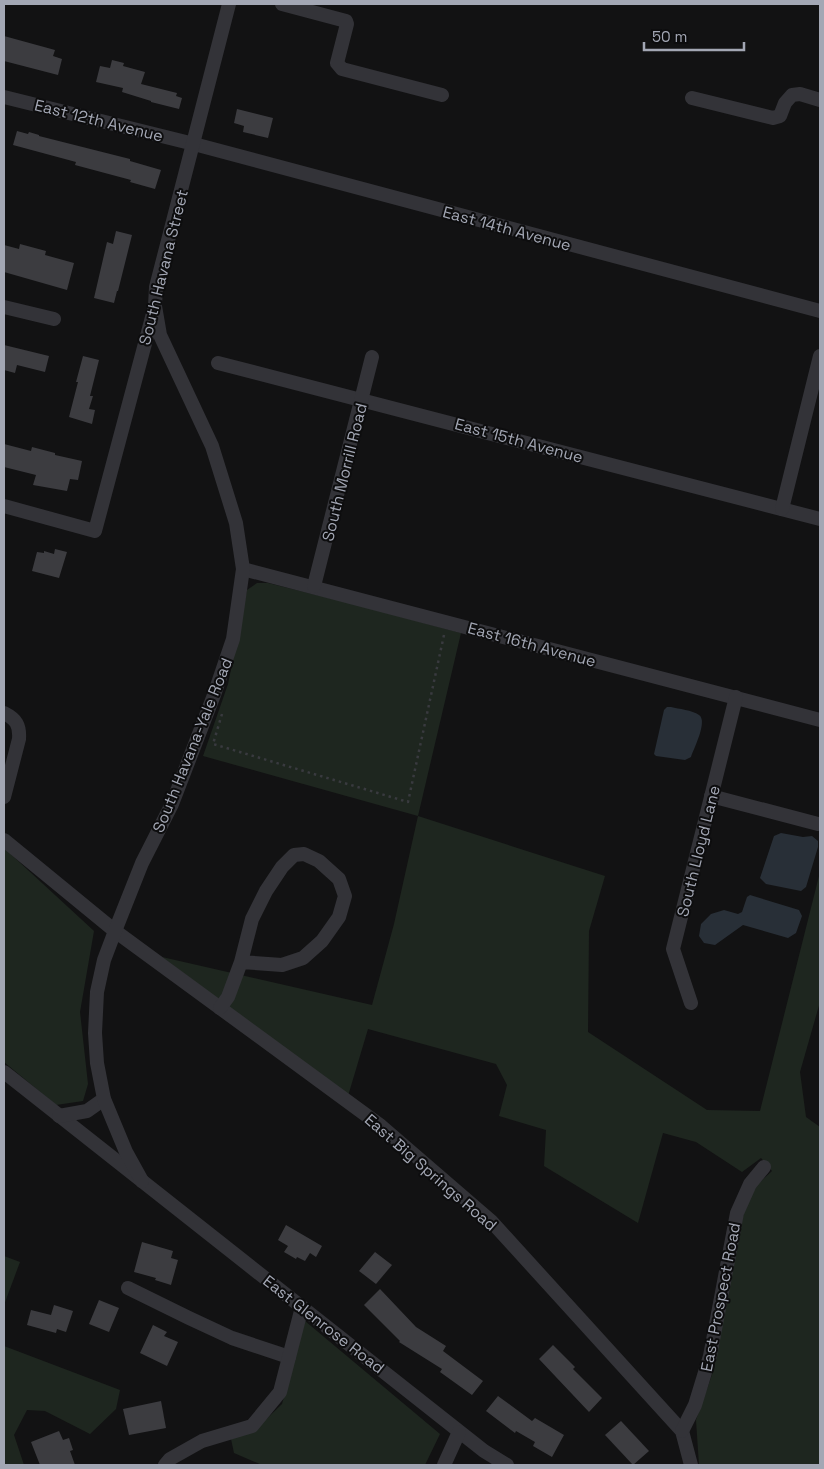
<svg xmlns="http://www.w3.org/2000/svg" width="824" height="1469" font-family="'Space Grotesk',sans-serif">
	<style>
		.green { fill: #1e261f }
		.water { fill: #282f37 }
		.building { fill: #3c3c40 }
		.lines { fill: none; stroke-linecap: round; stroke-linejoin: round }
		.path { stroke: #393a3f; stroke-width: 2.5; stroke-dasharray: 2.5 4; stroke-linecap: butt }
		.minor { stroke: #333338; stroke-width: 14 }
		.labels { text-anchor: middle; stroke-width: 4; stroke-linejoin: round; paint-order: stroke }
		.street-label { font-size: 16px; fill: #a3a7b4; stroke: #0d0d0e }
	</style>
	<rect width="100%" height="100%" fill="#121213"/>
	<g class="green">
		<polygon points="257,583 268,583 357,605 461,633 418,816 605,876 589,931 588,1032 707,1110 760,1111 820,872 820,1002 800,1072 806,1117 820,1127 820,1465 699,1465 696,1420 714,1369 739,1232 747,1201 757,1185 772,1171 761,1158 742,1172 696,1142 663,1133 638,1223 544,1166 546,1130 499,1116 507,1085 496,1064 368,1029 348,1096 162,957 372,1005 394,924 418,816 203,756 228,684 247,590"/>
		<polygon points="4,848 94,931 80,1012 88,1084 83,1101 56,1105 4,1062"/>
		<polygon points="4,1256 20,1262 4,1305"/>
		<polygon points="305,1321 440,1434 425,1465 262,1465 234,1453 231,1439 254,1431 282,1404"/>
		<polygon points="4,1346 120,1390 116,1409 90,1434 45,1411 27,1410 14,1435 24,1465 4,1465"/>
	</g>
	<g class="water">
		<path d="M667 707H671C679 709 692 710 699 715 708 721 694 748 691 757L685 760 656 756 654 754 664 710Z"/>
		<polygon points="781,833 803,837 812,836 818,841 818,847 806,887 801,891 766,884 760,878 774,836"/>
		<polygon points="750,895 799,910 802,916 796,933 788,938 743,925 715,945 704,943 699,936 701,924 711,914 724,910 738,914 742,912 747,897"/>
	</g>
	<g class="building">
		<polygon points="4,36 55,50 53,56 62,59 58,75 4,61"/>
		<polygon points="112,60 124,63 123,66 145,72 141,84 177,93 176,96 182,98 179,109 151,102 151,101 122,92 123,88 96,82 100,66 110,68"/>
		<polygon points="237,109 273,118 268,138 243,132 244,126 234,123"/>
		<polygon points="17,131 28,134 29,132 39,135 39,136 130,159 130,161 161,170 155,189 130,182 131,180 75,165 76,162 13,145"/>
		<polygon points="116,231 132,235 118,291 117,291 114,303 94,298 107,242 113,244"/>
		<polygon points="20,244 46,251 45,255 74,263 67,290 4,272 4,245 19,249"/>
		<polygon points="4,345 49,356 45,372 17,365 15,373 4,370"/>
		<polygon points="83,356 99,360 90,396 93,396 89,409 95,410 92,424 69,417 78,382 76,382"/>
		<polygon points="4,444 31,451 32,447 55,453 55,455 82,461 78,480 70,479 67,491 33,485 36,475 4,467"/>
		<polygon points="55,549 67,552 59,578 32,571 37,552 44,553 44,551 54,554"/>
		<polygon points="286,1225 322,1246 316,1257 310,1253 305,1261 297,1257 296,1259 284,1252 288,1246 278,1240"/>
		<polygon points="142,1242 173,1251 171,1258 178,1260 171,1285 155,1280 156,1278 134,1272"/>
		<polygon points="375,1252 392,1265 376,1284 359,1271"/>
		<polygon points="380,1289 416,1327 446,1346 443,1351 483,1381 472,1395 440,1372 442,1369 399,1342 400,1341 364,1305"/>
		<polygon points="99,1300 119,1308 109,1332 89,1324"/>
		<polygon points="54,1305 73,1311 66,1332 57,1329 56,1333 27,1325 31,1310 51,1315"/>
		<polygon points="153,1325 167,1332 164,1336 178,1342 167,1366 140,1353"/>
		<polygon points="553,1345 575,1367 573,1369 602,1398 589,1412 539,1359"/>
		<polygon points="498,1396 532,1421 535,1418 564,1435 552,1457 533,1446 535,1442 516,1431 515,1433 486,1411"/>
		<polygon points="161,1401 166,1428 129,1435 123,1409"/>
		<polygon points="621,1421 649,1451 633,1465 605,1435"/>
		<polygon points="59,1431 63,1440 69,1438 73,1450 70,1451 75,1465 40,1465 31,1442"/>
	</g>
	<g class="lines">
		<polyline class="path" points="222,714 213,744 408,802 444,635"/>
		<g class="minor">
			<polyline points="282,4 346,21 347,24 337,63 342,69 442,95"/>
			<polyline points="4,97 194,144 820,311"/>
			<polyline points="692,98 773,118 780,116 785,103 792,95 800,94 820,100"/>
			<polyline points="4,307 54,319"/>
			<polyline points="218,363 820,519"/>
			<polyline points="4,506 95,531 155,306 156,287 229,4"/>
			<polyline points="782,509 820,356"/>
			<polyline points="243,569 820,720"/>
			<polyline points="314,586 372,357"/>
			<path d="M4 713C16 719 20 725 19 739L4 797"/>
			<polyline points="711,796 818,824"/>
			<polyline points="4,840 115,931 381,1126 491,1221 682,1431 691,1465"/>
			<polyline points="691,1003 673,949 736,697"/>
			<polyline points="220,1008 228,997 241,962 282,965 303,958 322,941 339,917 345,896 339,879 319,861 304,854 294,855 282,867 266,891 252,919 241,962"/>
			<polyline points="4,1072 484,1451 507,1465"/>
			<polyline points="59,1116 87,1111 104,1099"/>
			<polyline points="142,1181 126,1152 104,1099 97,1063 95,1033 97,992 104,960 115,931 142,863 172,804 214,695 233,639 243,569 236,523 212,446 160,335 155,306"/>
			<polyline points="128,1288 189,1318 232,1338 289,1357"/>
			<polyline points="682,1431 695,1405 710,1356 737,1213 750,1184 764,1167"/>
			<polyline points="165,1465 170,1459 202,1441 252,1426 280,1392 302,1307"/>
			<polyline points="444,1465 459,1432"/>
		</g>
	</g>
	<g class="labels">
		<g class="street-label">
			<text transform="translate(99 120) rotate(14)" y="6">East 12th Avenue</text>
			<text transform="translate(507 228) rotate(15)" y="6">East 14th Avenue</text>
			<text transform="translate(163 267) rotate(-76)" y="6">South Havana Street</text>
			<text transform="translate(519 440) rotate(15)" y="6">East 15th Avenue</text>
			<text transform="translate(344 472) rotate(-76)" y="6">South Morrill Road</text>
			<text transform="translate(532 644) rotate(15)" y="6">East 16th Avenue</text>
			<text transform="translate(192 745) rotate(-68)" y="6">South Havana-Yale Road</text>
			<text transform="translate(698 851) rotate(-76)" y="6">South Lloyd Lane</text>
			<text transform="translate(431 1172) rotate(41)" y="6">East Big Springs Road</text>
			<text transform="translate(720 1297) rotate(-79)" y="6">East Prospect Road</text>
			<text transform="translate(324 1324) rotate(38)" y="6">East Glenrose Road</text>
		</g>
	</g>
	<rect width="824" height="1469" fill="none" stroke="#a3a7b4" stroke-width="10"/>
	<path d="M644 42v8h100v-8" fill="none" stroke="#a3a7b4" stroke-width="2.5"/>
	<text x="652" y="42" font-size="15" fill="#a3a7b4" stroke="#0d0d0e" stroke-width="4" paint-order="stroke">50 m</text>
</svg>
